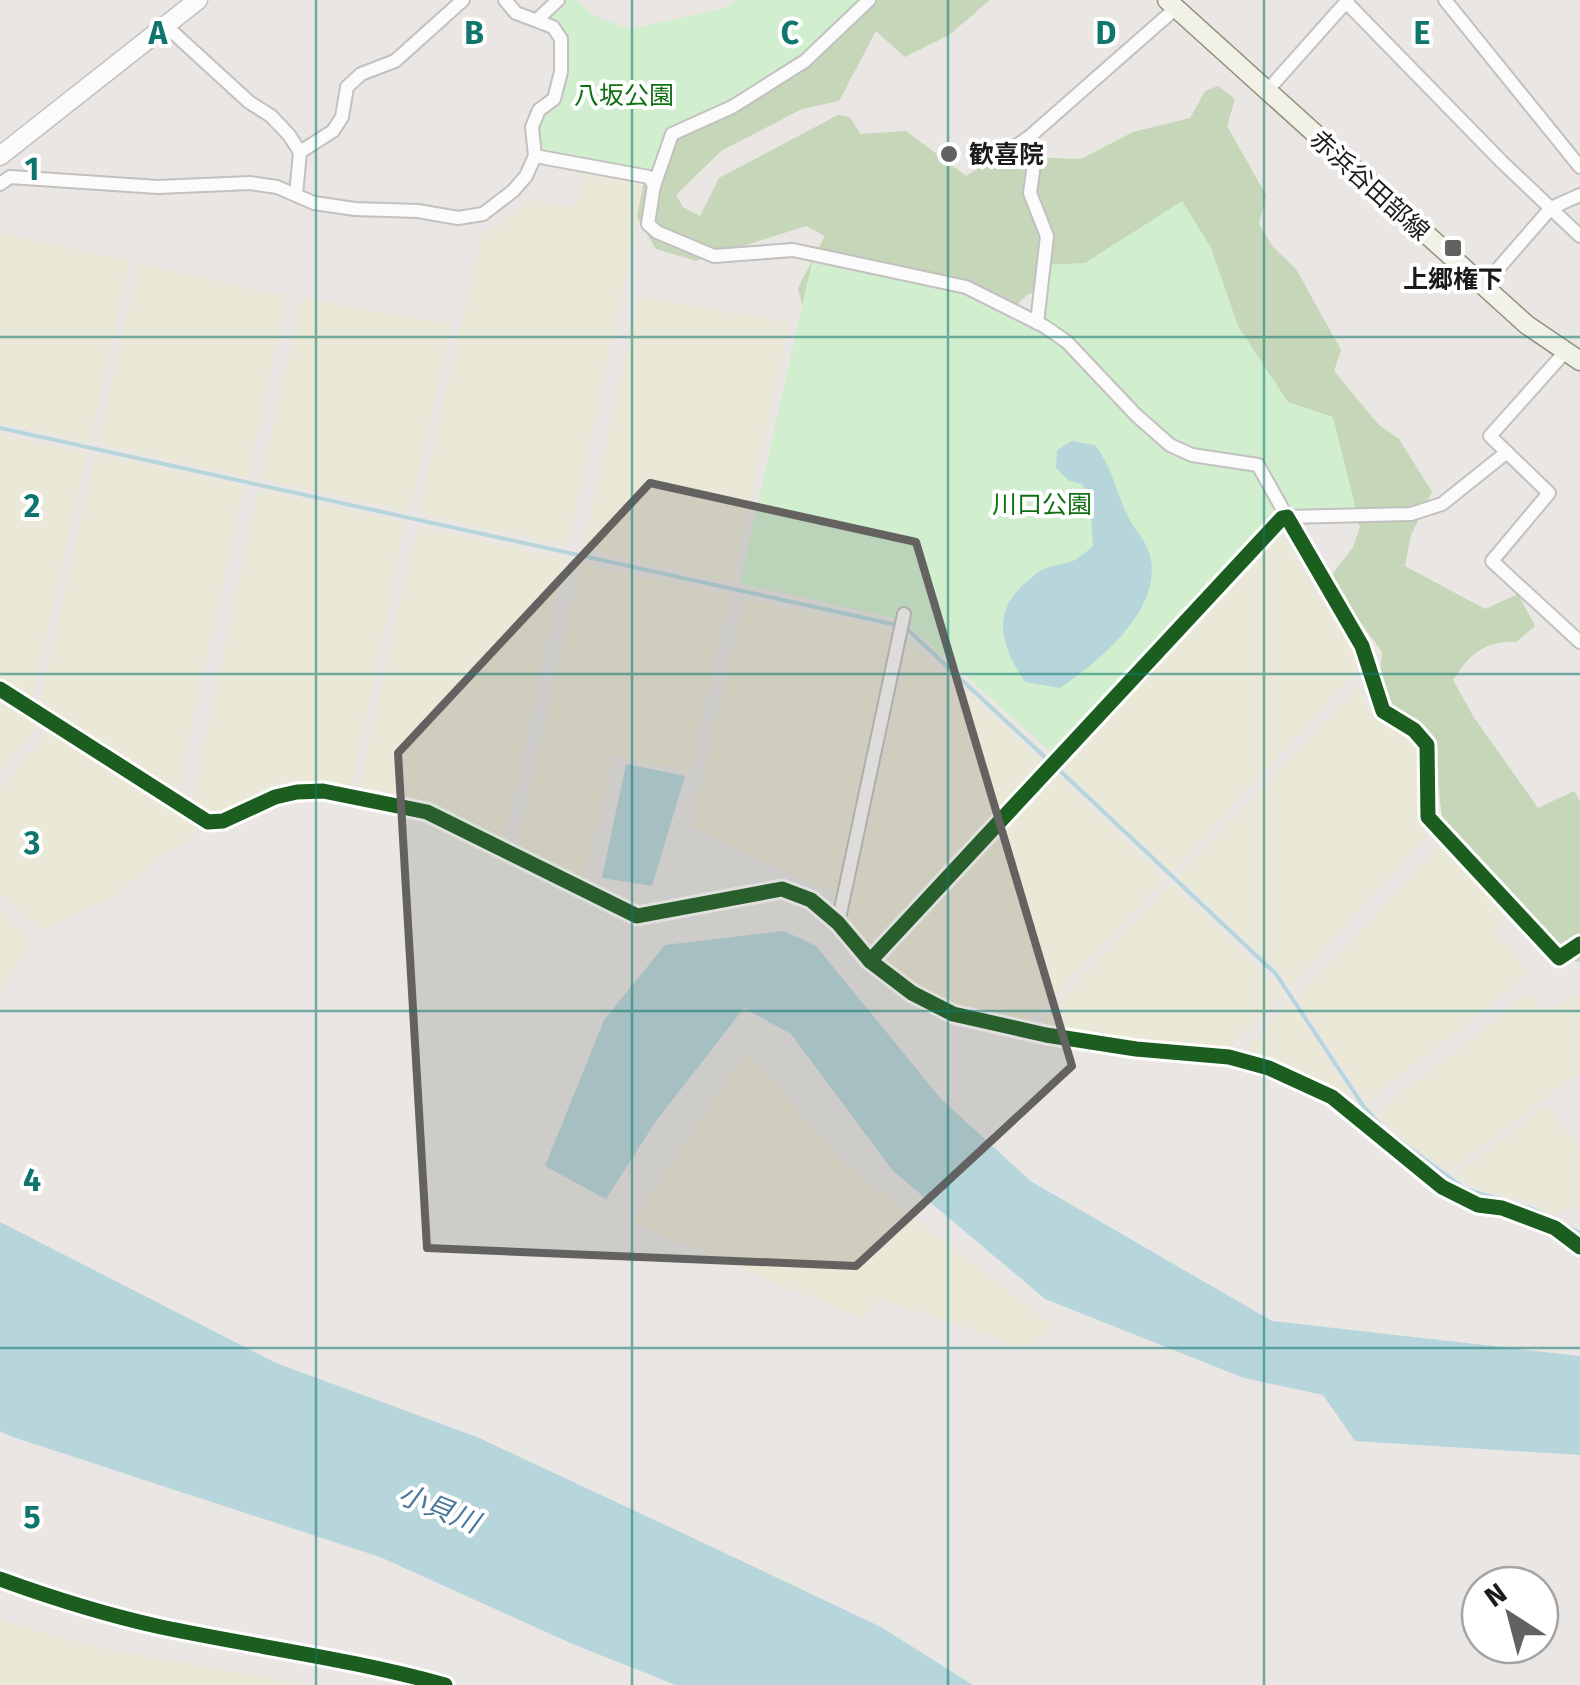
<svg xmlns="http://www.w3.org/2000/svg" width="1580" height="1685" font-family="'Fira Sans','Noto Sans JP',sans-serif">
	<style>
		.farmland { fill: #eae8d6 }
		.forest { fill: #c5d6b9 }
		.park { fill: #d1efcf }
		.water { fill: #b7d6db }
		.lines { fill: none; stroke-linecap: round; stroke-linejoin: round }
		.stream { stroke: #b7d6db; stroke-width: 4 }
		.minor-casing { stroke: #c2c1bf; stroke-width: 16 }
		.tertiary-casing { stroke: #c2c1bf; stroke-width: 21 }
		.secondary-casing { stroke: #90907d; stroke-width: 21 }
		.minor { stroke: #fcfbfb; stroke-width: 12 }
		.tertiary { stroke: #fcfbfb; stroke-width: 18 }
		.secondary { stroke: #f2f1e8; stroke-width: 18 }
		.cycleway-casing { stroke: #fff; stroke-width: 21 }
		.cycleway { stroke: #1b5e20; stroke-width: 15 }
		.marked { fill: #636261; fill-opacity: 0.2; stroke: #636261; stroke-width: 8; stroke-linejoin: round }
		.grid { fill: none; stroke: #0f766e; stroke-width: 2.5; stroke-opacity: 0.55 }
		.poi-dot { fill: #636261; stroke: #fff; stroke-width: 4 }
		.labels { text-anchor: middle; stroke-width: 8; stroke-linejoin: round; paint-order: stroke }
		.park-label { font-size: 25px; fill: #107113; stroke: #fff }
		.poi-label { font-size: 25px; font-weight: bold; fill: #1b1b1b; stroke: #fff; text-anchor: start }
		.street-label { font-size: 25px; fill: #1b1b1b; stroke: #fff }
		.water-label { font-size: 28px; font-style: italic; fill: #4a789d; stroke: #fff }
		.grid-label { font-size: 32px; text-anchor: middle; font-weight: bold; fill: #0f766e; stroke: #fff; stroke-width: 8; stroke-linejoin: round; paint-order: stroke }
	</style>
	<rect width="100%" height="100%" fill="#e9e6e3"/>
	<g class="farmland">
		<polygon points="588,171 625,178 644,188 568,546 419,513 482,234 506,222 530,199 574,208"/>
		<polygon points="0,233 129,261 90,443 0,423"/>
		<polygon points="139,264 286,296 248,478 98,444"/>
		<polygon points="639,296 789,323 732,583 583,549"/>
		<polygon points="302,298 451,324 410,512 261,479"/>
		<polygon points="0,434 87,454 31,702 0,683"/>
		<polygon points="96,454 244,486 177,795 39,707"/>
		<polygon points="258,490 405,522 352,788 290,781 261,792 221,813 209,814 192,805"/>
		<polygon points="418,527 565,559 504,839 432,804 358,790"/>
		<polygon points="1281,532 1308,582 1350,640 1358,655 1356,672 1172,871 1060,766"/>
		<polygon points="581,563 729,595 690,772 614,755 583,882 517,848"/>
		<polygon points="744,599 895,630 837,896 692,825"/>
		<polygon points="909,640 1044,764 870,947 847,918"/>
		<polygon points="1360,686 1363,699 1375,719 1420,748 1420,822 1427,835 1291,985 1278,969 1178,876"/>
		<polygon points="0,700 39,726 0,770"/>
		<polygon points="47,733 198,826 196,833 164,855 109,899 43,929 0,894 0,790"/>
		<polygon points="1054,773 1165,879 1027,1022 960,1009 910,985 880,960"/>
		<polygon points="1441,846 1491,898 1504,919 1493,931 1530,973 1367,1102 1297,997"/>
		<polygon points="1171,884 1284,992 1223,1053 1037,1026"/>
		<polygon points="0,912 31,939 0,995"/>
		<polygon points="1529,994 1546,1014 1575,994 1580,1001 1580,1072 1449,1171 1401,1139 1376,1114"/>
		<polygon points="1290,1001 1350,1096 1285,1066 1242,1055"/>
		<polygon points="747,1051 843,1164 1053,1325 1026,1349 880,1298 863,1319 634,1222"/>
		<polygon points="1547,1106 1580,1148 1580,1205 1575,1209 1571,1206 1556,1216 1531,1202 1480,1190 1455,1177"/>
		<polygon points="0,1618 5,1622 106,1649 307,1685 0,1685"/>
	</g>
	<path class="forest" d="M833 0H990L949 35 905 57 876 31 839 101 802 109 721 151 676 195 683 207 700 216 719 178 838 115 850 117 860 134 906 131 966 176 997 156 1081 159 1133 132 1190 118 1205 91 1218 86 1235 99 1227 126 1266 195 1259 224 1273 247 1296 269 1341 350 1334 371 1379 425 1399 439 1432 492 1411 535 1405 566 1485 609 1518 594 1535 626 1516 642C1485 640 1469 655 1453 680L1473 716 1538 808 1574 791 1580 801V961L1576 962 1442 817 1433 741 1421 725 1393 706 1380 675 1382 652 1329 579 1353 547 1360 527 1343 495 1050 286 1027 295 996 325 802 305 798 288 825 236 806 226 696 261 656 249 637 217 648 159Z"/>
	<g class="park">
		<polygon points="567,0 576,0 592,15 630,29 725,8 737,0 863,0 803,59 672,134 648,224 649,177 535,156 539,110 554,99 558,27 548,16"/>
		<polygon points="1182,201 1211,248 1238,326 1288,402 1333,417 1357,513 1284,511 1052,753 903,620 740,583 814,253 936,279 1044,325 1042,265 1085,263"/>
	</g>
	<g class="water">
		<path d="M1072 441 1095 445C1112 468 1115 488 1127 514 1132 526 1142 536 1147 547 1171 603 1100 661 1060 688L1025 682C1003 648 989 615 1025 583 1031 579 1037 571 1044 569 1071 559 1067 569 1093 546L1090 498 1082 484 1069 481 1056 468 1057 450Z"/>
		<polygon points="626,764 685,776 652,886 602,878"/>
		<polygon points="784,931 816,946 941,1099 1032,1182 1272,1321 1580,1356 1580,1455 1355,1441 1323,1395 1244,1378 1045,1299 893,1171 791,1034 744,1008 656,1121 606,1199 545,1166 604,1020 665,945"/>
		<polygon points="0,1222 276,1363 477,1437 693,1538 881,1627 973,1685 676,1685 575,1645 380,1557 10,1436 0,1431"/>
	</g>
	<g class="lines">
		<g class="stream">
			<polyline points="0,428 897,625"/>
			<polyline points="906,628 1049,761"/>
			<polyline points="1056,767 1276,974 1364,1107 1385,1130 1465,1189 1535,1210 1580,1233"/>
		</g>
		<defs>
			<g id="minor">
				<polyline points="1445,0 1580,167"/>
				<polyline points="1346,2 1502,162 1580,236"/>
				<polyline points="538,19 558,0"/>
				<polyline points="166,26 249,102 271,116 289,135 300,152 296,195"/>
				<polyline points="1266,92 1348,0"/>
				<polyline points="1028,138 1035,157 1030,193 1047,236 1037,323"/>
				<polyline points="1013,148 1028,138 1176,8"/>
				<polyline points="300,152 333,131 342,117 347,87 361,74 395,61 463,0"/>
				<polyline points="535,156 649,177 654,185 648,224 657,232 714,256 793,250 966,287 1044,326 1067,342 1136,415 1170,445 1192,455 1258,465 1287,517 1411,514 1442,504 1507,452"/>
				<polyline points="0,184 10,177 158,187 250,183 277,187 314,203 355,209 418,211 458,218 483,214 513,191 526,176 535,156 532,127 539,110 554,99 561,72 561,39 553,27 516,13 505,0"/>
				<polyline points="654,186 672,134 732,107 805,61 869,0"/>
				<polyline points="1483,286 1551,208 1580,195"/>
				<polyline points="1565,352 1490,436 1549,493 1492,561 1580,642"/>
				<polyline points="0,689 208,822 223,821 275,797 297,792 323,791 427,812 637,916 782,889 811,900 838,923 870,961 912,993 953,1014 1046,1035 1136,1049 1229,1057 1269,1068 1332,1097 1442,1187 1478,1205 1502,1208 1555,1228 1580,1247"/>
				<polyline points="838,923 904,614"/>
				<polyline points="870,961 1282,518 1287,517 1362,646 1383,711 1414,730 1427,745 1428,817 1559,958 1580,944"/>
			</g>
			<polyline id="tertiary" points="0,156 198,0"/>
			<polyline id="secondary" points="1167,0 1527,325 1580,361"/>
		</defs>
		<use href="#minor" class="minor-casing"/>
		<use href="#tertiary" class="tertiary-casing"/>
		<use href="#secondary" class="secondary-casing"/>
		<use href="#minor" class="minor"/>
		<use href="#tertiary" class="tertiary"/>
		<use href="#secondary" class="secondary"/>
		<defs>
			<g id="cycleway">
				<polyline points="0,689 208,822 223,821 275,797 297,792 323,791 427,812 637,916 782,889 811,900 838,923 870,961 912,993 953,1014 1046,1035 1136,1049 1229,1057 1269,1068 1332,1097 1442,1187 1478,1205 1502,1208 1555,1228 1580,1247"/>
				<polyline points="870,961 1282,518 1287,517 1362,646 1383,711 1414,730 1427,745 1428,817 1559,958 1580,944"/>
				<path d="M0 1579C52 1598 107 1615 161 1627 256 1647 352 1659 445 1685"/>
			</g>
		</defs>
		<use href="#cycleway" class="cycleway-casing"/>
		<use href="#cycleway" class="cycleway"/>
	</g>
	<path class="marked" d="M650 483 916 542 1072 1066 856 1266 427 1248 398 753Z"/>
	<path class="grid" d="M316 0V1685M632 0V1685M948 0V1685M1264 0V1685M0 337H1580M0 674H1580M0 1011H1580M0 1348H1580"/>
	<g class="poi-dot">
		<circle cx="949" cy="154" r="10"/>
		<rect x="1443" y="238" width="20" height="20" rx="5"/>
	</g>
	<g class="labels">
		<g class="park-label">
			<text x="624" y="104">八坂公園</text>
			<text x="1042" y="513">川口公園</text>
		</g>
		<g class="poi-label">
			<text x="969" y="163">歓喜院</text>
			<text x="1453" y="288" text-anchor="middle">上郷権下</text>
		</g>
		<g class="street-label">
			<text transform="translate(1370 185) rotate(42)" y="9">赤浜谷田部線</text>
		</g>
		<g class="water-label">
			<text transform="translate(439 1508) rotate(22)" y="10">小貝川</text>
		</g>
	</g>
	<g class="grid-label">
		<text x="158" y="44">A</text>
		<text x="474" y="44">B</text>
		<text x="790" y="44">C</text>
		<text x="1106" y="44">D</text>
		<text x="1422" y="44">E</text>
		<text x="32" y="180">1</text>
		<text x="32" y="517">2</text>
		<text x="32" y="854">3</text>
		<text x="32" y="1191">4</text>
		<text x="32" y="1528">5</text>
	</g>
	<g transform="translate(1510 1615) rotate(324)"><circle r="48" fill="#ffffff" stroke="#a4a4a4" stroke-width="2.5"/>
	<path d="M0-8L18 38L0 25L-18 38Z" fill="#636261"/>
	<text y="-15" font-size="28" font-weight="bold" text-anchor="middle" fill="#1b1b1b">N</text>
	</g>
</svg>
